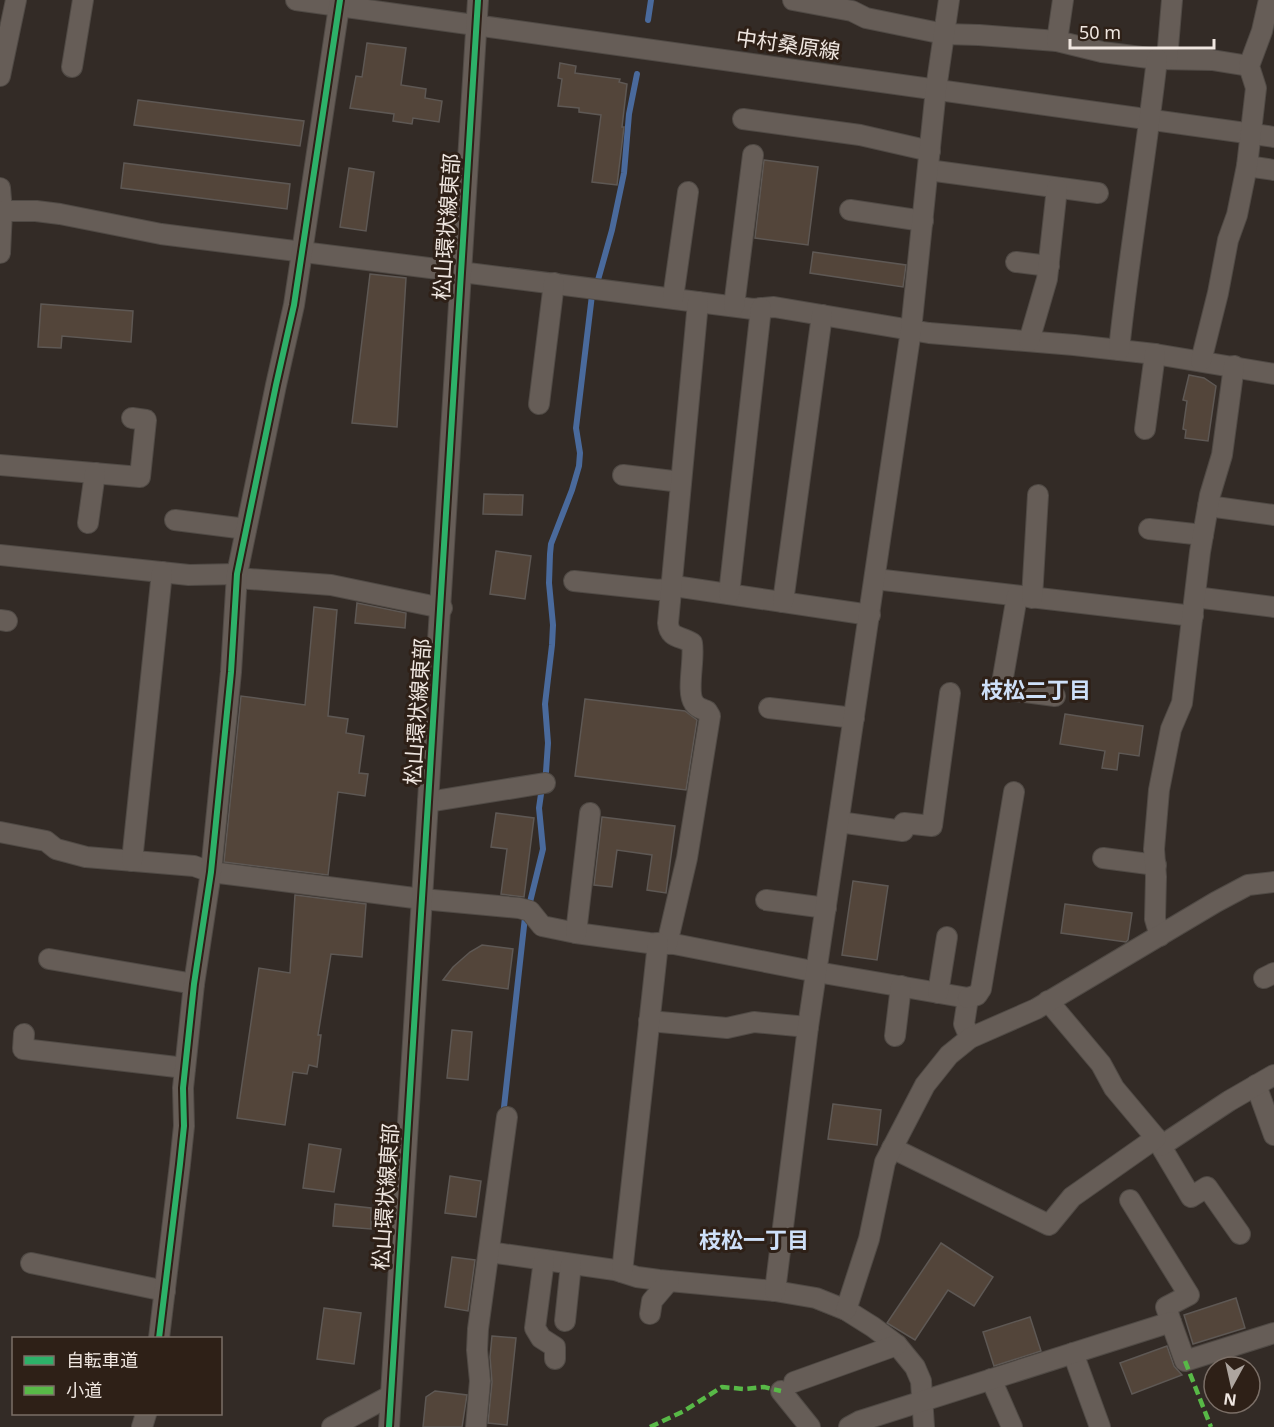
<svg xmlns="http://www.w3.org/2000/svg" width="1274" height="1427" font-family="'Noto Sans','Noto Sans JP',sans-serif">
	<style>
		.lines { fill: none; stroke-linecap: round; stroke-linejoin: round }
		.stream { stroke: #4a6a9c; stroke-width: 6 }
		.building { fill: #53453a; stroke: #5e5854; stroke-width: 1.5 }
		.minor-casing { stroke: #504a45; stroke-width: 22 }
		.minor { stroke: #665d57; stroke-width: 20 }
		.quiet { stroke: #58b947; stroke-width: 4.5; stroke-dasharray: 9 4.5; stroke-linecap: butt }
		.cycleway-casing { stroke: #2e2017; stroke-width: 10 }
		.cycleway { stroke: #2db169; stroke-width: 6 }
		.labels { text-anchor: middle; stroke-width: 6; stroke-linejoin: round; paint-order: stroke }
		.street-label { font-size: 21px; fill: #efe6e0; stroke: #2e2017 }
		.neighbourhood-label { font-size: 22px; font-weight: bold; fill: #cee0f9; stroke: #2e2017 }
	</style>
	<rect width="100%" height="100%" fill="#332b26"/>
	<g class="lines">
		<g class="stream">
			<polyline points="648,20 651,0"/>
			<polyline points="598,280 612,230 624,173 629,114 637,74"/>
			<polyline points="546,772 548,743 545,704 552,645 553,625 549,583 550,554 551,544 572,490 579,466 580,453 576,428 592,295"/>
			<polyline points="530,902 543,849 539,808 541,794"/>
			<polyline points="503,1116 525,917"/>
		</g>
	</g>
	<g class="building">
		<polygon points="367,43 406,48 401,85 426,89 425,98 442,101 439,122 413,118 412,124 393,121 394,114 350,108 356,76 362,77"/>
		<polygon points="560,63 576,66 575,73 620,79 619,82 627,84 622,127 624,127 617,185 592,182 601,115 579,112 579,108 558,106 562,79 558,78"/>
		<polygon points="138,100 304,121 300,146 134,125"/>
		<polygon points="764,160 818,167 808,245 755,238"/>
		<polygon points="124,163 290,184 287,209 121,188"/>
		<polygon points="349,168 374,172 366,231 340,227"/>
		<polygon points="813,252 906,265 903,287 810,273"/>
		<polygon points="370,274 406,278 397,427 352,423"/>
		<polygon points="41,304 133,311 131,342 62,336 61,348 38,347"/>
		<polygon points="1189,375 1204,378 1216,386 1208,441 1185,438 1186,430 1183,429 1187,401 1183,400"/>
		<polygon points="484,494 523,495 522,515 483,514"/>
		<polygon points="496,551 531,556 525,599 490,594"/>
		<polygon points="357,603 406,613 405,628 355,623"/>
		<polygon points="314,607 337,610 328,716 348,719 346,733 364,736 359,773 368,774 365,796 338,792 328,875 224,862 241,696 305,705"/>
		<polygon points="585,699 685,711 697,720 686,790 575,776"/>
		<polygon points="1065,714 1143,726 1139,756 1119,753 1117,770 1102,768 1105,751 1060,744"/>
		<polygon points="496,813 534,818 524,897 501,894 507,849 491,847"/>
		<polygon points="602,817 675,826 666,893 647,890 652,855 617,850 612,887 594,885"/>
		<polygon points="853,881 888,886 877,960 842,955"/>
		<polygon points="295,895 366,904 362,957 331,954 318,1035 321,1035 317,1067 309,1065 307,1074 293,1072 285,1125 237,1118 259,968 290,973"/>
		<polygon points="1065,904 1132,913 1128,940 1126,942 1061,933"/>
		<polygon points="482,945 513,949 508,989 443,980 453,967 470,952"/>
		<polygon points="452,1030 472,1032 468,1080 447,1078"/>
		<polygon points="833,1104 881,1110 877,1145 828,1139"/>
		<polygon points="309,1144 341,1149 334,1192 303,1188"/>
		<polygon points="450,1176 481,1181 476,1217 445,1213"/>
		<polygon points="335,1204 371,1208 371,1229 333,1226"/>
		<polygon points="941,1243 993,1277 974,1306 948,1290 915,1340 887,1323"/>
		<polygon points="452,1257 475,1260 468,1311 445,1307"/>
		<polygon points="1236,1298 1245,1328 1193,1344 1184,1315"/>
		<polygon points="324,1308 361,1313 354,1364 317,1359"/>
		<polygon points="1030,1317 1041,1351 994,1366 983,1332"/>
		<polygon points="492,1336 516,1338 507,1425 488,1423 492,1382 490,1357"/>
		<polygon points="1167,1346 1174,1366 1182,1375 1132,1394 1120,1363"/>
		<polygon points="435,1391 467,1395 462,1427 423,1427 426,1397"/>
	</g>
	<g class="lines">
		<defs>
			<g id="minor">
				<polyline points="296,0 1274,137"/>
				<polyline points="793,0 852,11 866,18 944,34 979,35 1057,41 1102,52 1157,59 1212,60 1249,66"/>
				<polyline points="1057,41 1063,0"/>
				<polyline points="1167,59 1172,0"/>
				<polyline points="72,67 83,0"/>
				<polyline points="0,76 16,0"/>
				<polyline points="743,119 860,135 930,151"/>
				<polyline points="1247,166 1274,170"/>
				<polyline points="928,170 1098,193"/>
				<polyline points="0,188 2,211 0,253"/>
				<polyline points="850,210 923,221"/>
				<polyline points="2,211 36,211 60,214 161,234 753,309 774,307 929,333 1074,345 1155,354 1274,374"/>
				<polyline points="1016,262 1049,266"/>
				<polyline points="673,298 688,192"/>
				<polyline points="734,306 753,155"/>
				<polyline points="1029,341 1047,279 1057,188"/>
				<path d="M1119 350C1129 253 1146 156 1157 59"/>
				<polyline points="1201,361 1218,293 1228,240 1237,215 1247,166 1256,88 1249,66 1262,31 1269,0"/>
				<polyline points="539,404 554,283"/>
				<polyline points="1145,429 1155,354"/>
				<polyline points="0,465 140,477 146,420 132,418"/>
				<polyline points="623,475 681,482"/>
				<polyline points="1208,506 1274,515"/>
				<polyline points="175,520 246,529"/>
				<polyline points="88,523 95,473"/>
				<polyline points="1149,529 1203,535"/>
				<polyline points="0,555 189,575 237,574"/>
				<polyline points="237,578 331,585 442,608"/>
				<polyline points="875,579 1193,616"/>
				<polyline points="574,581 659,590 681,587 870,615"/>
				<polyline points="729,594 761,308"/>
				<polyline points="1017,596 1001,689 1055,696"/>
				<polyline points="1195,597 1274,607"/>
				<polyline points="1032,598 1038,495"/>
				<polyline points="783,602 822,315"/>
				<polyline points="0,620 7,621"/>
				<polyline points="769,708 854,718"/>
				<polyline points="428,802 545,783"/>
				<polyline points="839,822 903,831 904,823 932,826 950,693"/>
				<polyline points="0,832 46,841 56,849 86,857 194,866 211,872 422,899 519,908 530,911 542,926 576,933 649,943 674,944 817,972 968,998 964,1024 970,1038"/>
				<polyline points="1103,858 1156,865"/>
				<polyline points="132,861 162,572"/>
				<polyline points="766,900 826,908"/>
				<polyline points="576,933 590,813"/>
				<polyline points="1160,936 1155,919 1156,877 1154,849 1159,790 1171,729 1182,703 1200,552 1210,495 1222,455 1234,366"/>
				<path d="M667 944 687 858 710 716 707 711C702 709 697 708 694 703 686 692 695 659 692 643 682 636 669 639 668 623L698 302"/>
				<polyline points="49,959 194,984"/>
				<polyline points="1264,978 1274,973"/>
				<polyline points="938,993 947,937"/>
				<polyline points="968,998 977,995 981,989 1014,792"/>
				<polyline points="649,1021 727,1028 754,1022 808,1027"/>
				<polyline points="24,1034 23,1049 185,1068"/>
				<polyline points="895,1036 901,986"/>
				<polyline points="1256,1085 1274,1135"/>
				<polyline points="1156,1138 1191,1197 1207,1187 1240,1234"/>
				<polyline points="1161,1146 1229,1101 1274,1075"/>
				<polyline points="892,1148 1049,1225 1072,1197 1156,1138 1114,1088 1101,1064 1048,1001"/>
				<polyline points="1130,1200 1189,1295 1166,1307 1171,1322"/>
				<polyline points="489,1252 615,1270 637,1277 659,1280 775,1291 816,1298 846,1310 873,1327 897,1345 915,1367 921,1381 924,1427"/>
				<polyline points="544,1260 535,1328 541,1338 555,1347 555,1359"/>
				<polyline points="31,1263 165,1291"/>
				<polyline points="622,1272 658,943"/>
				<polyline points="775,1291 808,1027 911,330 936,89 949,0"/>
				<polyline points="846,1310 869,1239 885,1162 925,1085 949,1055 970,1038 1036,1009 1216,902 1248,885 1274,882"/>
				<polyline points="650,1314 652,1301 669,1281"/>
				<polyline points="565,1321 571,1264"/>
				<polyline points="159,1338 180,1164 184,1126 183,1088 194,984 211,872 231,672 237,574 276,385 294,305 340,0"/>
				<polyline points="1073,1353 1100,1427"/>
				<polyline points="991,1379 1012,1427"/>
				<polyline points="794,1382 897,1345"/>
				<polyline points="781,1391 810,1427"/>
				<polyline points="142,1427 146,1414"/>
				<polyline points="332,1427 390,1396"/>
				<polyline points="389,1427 478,0"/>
				<polyline points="476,1427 480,1381 477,1350 478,1329 507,1117"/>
				<polyline points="849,1427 860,1421 1171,1322 1185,1361 1274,1333"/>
			</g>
		</defs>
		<use href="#minor" class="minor-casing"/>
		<use href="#minor" class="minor"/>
		<g class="quiet">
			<polyline points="1185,1361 1211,1427"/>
			<polyline points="650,1427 684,1411 722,1387 744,1389 764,1387 781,1391"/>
		</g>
		<defs>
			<g id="cycleway">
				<polyline points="159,1338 180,1164 184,1126 183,1088 194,984 211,872 231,672 237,574 276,385 294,305 340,0"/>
				<polyline points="389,1427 478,0"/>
			</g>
		</defs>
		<use href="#cycleway" class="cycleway-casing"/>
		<use href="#cycleway" class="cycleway"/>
	</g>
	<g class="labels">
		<g class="street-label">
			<text transform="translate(788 45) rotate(8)" y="7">中村桑原線</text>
			<text transform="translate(447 227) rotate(-86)" y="7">松山環状線東部</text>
			<text transform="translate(418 712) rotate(-86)" y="7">松山環状線東部</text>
			<text transform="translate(386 1197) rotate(-86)" y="7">松山環状線東部</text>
		</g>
		<g class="neighbourhood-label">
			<text x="1036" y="698">枝松二丁目</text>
			<text x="754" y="1248">枝松一丁目</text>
		</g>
	</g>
	<rect x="12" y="1337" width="210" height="78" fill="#2e2017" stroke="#7b6f67" stroke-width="1.5"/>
	<rect x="24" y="1356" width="30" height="9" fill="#2db169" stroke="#7b6f67" stroke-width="1.5"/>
	<text x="66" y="1367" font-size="18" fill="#efe6e0">自転車道</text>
	<rect x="24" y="1386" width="30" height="9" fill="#58b947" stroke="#7b6f67" stroke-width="1.5"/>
	<text x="66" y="1397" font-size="18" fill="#efe6e0">小道</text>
	<g transform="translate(1232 1385) rotate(188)"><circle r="28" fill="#2e2017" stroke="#7b6f67" stroke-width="1.5"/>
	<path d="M0-4.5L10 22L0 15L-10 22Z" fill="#ada59f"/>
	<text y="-9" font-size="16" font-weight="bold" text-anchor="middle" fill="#efe6e0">N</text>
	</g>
	<path d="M1070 39v9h144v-9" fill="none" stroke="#efe6e0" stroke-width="3"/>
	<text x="1079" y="39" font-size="18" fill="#efe6e0" stroke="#2e2017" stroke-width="4.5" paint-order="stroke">50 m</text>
</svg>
